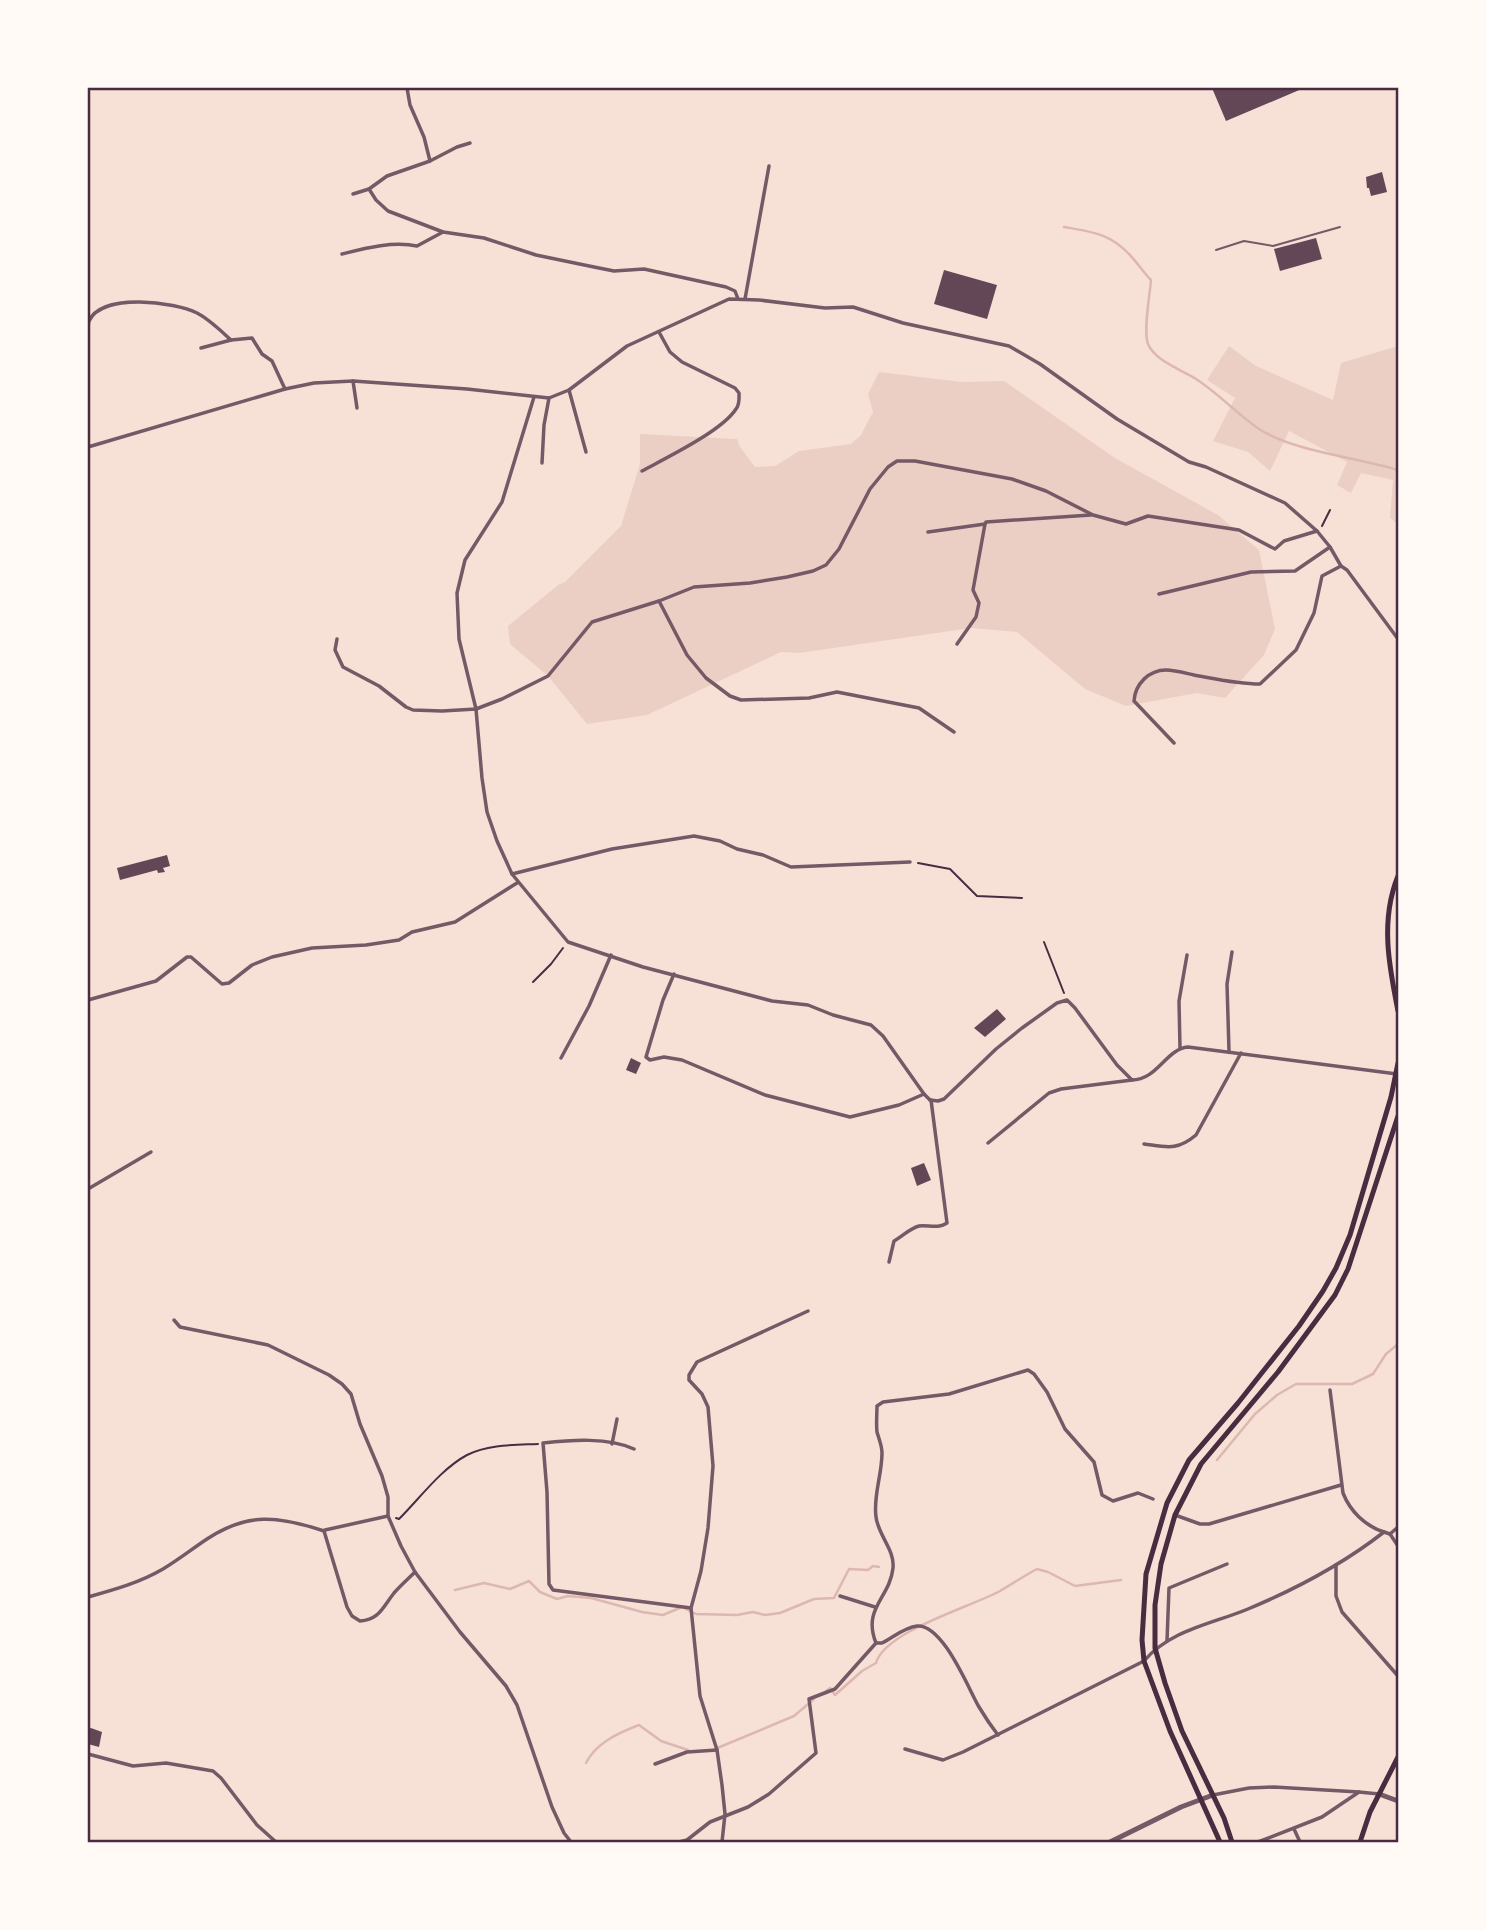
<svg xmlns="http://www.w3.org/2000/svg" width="1486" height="1930" font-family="'Fira Sans',sans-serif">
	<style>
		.green { fill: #ebcfc5 }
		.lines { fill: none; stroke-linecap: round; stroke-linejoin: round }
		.stream { stroke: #dcb8b0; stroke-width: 2.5 }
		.building { fill: #644757 }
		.path { stroke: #4a2c40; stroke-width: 2 }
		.service { stroke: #755966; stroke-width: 2 }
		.minor { stroke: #755966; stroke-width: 3.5 }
		.tertiary { stroke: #755966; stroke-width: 5 }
		.secondary { stroke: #4a2c40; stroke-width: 5 }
		.neatline { fill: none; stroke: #4a2c40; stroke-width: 2.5 }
	</style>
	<rect width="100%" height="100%" fill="#f7e1d7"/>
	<g class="green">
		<polygon points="1229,346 1256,366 1333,400 1341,363 1398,346 1398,524 1390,518 1393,480 1361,473 1351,493 1337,485 1347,462 1289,431 1270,471 1248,452 1213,441 1235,398 1207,380"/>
		<polygon points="879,372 962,382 1004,381 1115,458 1218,515 1259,550 1275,629 1264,655 1225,698 1197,693 1126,706 1085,689 1017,632 971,628 799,653 781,652 647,715 587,724 548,676 510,644 508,626 558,585 565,582 621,526 640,464 640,434 737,439 740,447 755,467 775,466 799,451 851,444 861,435 873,412 868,394"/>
	</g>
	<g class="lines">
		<g class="stream">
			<path d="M1064 227C1092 232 1109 233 1129 254 1137 262 1143 272 1151 280 1150 294 1143 331 1148 344 1155 361 1182 370 1196 379 1218 393 1237 414 1259 429 1295 452 1356 457 1398 470"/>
			<polyline points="1217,1460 1255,1414 1277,1395 1296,1384 1352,1384 1373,1374 1386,1354 1398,1344"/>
			<polyline points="455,1590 484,1583 510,1589 529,1581 540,1592 557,1599 568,1596 591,1598 642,1612 663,1615 682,1607 696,1614 737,1615 753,1612 765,1615 780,1613 814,1599 834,1598 849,1569 868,1570 873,1566 879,1567"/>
			<path d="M826 1691 830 1688 835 1695 862 1671 876 1663C885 1631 971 1607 1000 1591 1012 1584 1024 1576 1037 1569L1048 1572 1075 1586 1121 1580"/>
			<polyline points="715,1749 794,1716 814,1699"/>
			<path d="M586 1763C596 1743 618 1733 639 1725L661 1741 688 1750"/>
		</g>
	</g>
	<g class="building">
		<polygon points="1212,88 1304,88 1226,121"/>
		<polygon points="1382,172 1387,192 1371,196 1369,188 1367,188 1366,177"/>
		<polygon points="1316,238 1322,259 1280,271 1274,249"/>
		<polygon points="944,270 997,285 987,319 934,304"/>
		<polygon points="167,855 170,866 163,868 165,872 158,873 157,870 120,880 117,868"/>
		<polygon points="997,1009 1006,1019 985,1037 974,1028"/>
		<polygon points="631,1058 641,1063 636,1074 626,1070"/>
		<polygon points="924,1163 931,1180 917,1186 911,1168"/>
		<polygon points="91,1728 102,1732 99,1747 88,1744 88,1729"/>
	</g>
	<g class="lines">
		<g class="path">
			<polyline points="1322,526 1330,510"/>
			<polyline points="918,863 950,869 977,896 1022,898"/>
			<polyline points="1044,942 1064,993"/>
			<polyline points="533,982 551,964 563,948"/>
			<path d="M396 1518 399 1519C420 1498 441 1469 467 1455 488 1444 516 1445 538 1444"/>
		</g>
		<polyline class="service" points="1216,250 1244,241 1273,246 1340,227"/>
		<g class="minor">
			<polyline points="407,88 410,105 424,137 430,161"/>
			<polyline points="369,189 376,200 388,211 443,232 484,238 536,255 594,267 614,271 644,269 726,287 735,291 738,299"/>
			<polyline points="353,194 369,189 387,176 430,161 457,147 470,143"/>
			<path d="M342 254C366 248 393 241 417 246L443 232"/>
			<polyline points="745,299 769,166"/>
			<path d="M88 331C88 328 88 324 89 321 102 292 175 302 197 313 209 319 221 331 231 340"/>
			<polyline points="201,348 231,340 252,338 262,354 272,361 285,389"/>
			<polyline points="353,381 357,408"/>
			<polyline points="569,390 586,452"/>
			<polyline points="534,397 502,502 465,560 457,593 459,639 476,709 482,778 487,812 497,841 512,874 568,942 643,967 772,1001 808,1005 833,1015 871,1025 883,1036 924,1094 930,1100"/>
			<polyline points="88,447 285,389 314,383 353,381 467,389 549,398 569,390 627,346 729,299 759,300 825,308 853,307 903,323 1009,346 1040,364 1117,419 1189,462 1206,467 1285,503 1317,531 1330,547 1341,566 1347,570 1398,639"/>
			<polyline points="542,463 544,425 549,398"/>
			<path d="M642 471C666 458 722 431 736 409 740 404 739 399 739 393L735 388 682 362 670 352 659 332"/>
			<polyline points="928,532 985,524 986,522 1091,515"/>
			<polyline points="1159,594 1251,572 1295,571 1330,547"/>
			<polyline points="659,601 687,655 706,678 730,696 741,700 809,698 837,692 919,708 954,732"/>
			<polyline points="337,639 335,650 343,667 379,686 406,707 413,710 442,711 476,709 502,699 548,676 592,622 659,601 694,587 750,583 787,577 813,571 826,565 839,549 870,489 888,467 897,461 915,461 1012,479 1046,491 1093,515 1126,524 1148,516 1239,530 1275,549 1284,541 1317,531"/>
			<polyline points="957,644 976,617 979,603 973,590 985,524"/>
			<path d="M1174 743 1134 701C1135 684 1149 670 1166 670 1175 670 1185 673 1194 675 1216 679 1237 684 1260 684L1296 650 1314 613 1322 576 1341 566"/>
			<polyline points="512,874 612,849 694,836 720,841 737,849 763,855 791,867 910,862"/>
			<polyline points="674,974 663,1000 646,1057 650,1060 664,1057 682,1060 765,1095 850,1117 899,1105 924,1094"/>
			<polyline points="88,1000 156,981 187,957 191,957 222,984 229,983 252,965 272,957 312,948 366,945 399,940 412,932 455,922 517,883"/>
			<polyline points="1180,1048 1179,1001 1187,955"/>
			<polyline points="1229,1051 1227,984 1232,952"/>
			<polyline points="561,1058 589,1006 611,955"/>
			<path d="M930 1100 938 1101 944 1099 996 1049 1022 1028 1057 1003 1067 1000 1075 1008 1117 1065 1132 1080C1157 1080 1166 1049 1188 1047L1397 1074"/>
			<polyline points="988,1143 1049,1093 1061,1089 1132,1080"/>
			<path d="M1144 1144C1167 1147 1177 1151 1196 1135L1241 1053"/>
			<polyline points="88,1189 151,1152"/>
			<path d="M889 1262 894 1241C902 1237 910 1228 919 1226 929 1225 938 1229 947 1223L931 1100"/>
			<polyline points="174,1320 180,1327 268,1345 329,1375 342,1384 351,1394 360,1424 382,1476 388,1497 388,1516 401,1546 415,1572 460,1632 506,1686 517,1705 552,1807 564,1833 571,1842"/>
			<path d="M1330 1390 1343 1493C1350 1511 1365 1526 1384 1532"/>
			<polyline points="612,1444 617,1419"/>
			<path d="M634 1449C608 1437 571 1440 543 1443L547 1492 549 1584 553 1590 691 1608"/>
			<polyline points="1175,1515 1200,1524 1209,1524 1341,1485"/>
			<polyline points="325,1530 388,1516"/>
			<polyline points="1390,1534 1398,1546"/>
			<polyline points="1336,1565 1336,1596 1342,1612 1398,1676"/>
			<polyline points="840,1596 875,1607"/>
			<path d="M88 1597C113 1590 139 1583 163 1569 178 1560 192 1549 207 1539 248 1512 279 1516 324 1531L347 1607 352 1616 360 1621C379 1620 383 1607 394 1593 400 1586 408 1579 415 1572"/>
			<polyline points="1167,1641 1169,1588 1227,1564"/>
			<path d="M876 1643C862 1608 890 1598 893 1568 895 1550 878 1535 876 1517 873 1496 882 1475 882 1453 882 1446 879 1439 877 1432 876 1424 877 1414 877 1406L883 1402 949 1394 1028 1370 1034 1374 1047 1392 1065 1429 1094 1462 1102 1495 1113 1501 1138 1493 1153 1499"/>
			<path d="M905 1749 943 1760 963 1752 1144 1661C1170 1630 1212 1624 1248 1609 1296 1589 1343 1564 1384 1532L1390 1534 1398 1527"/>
			<polyline points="88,1754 133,1766 166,1763 213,1771 221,1778 257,1825 276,1842"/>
			<polyline points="655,1764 687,1752 717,1750"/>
			<polyline points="1213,1795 1249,1788 1274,1787 1359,1792"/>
			<polyline points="1294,1829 1300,1842"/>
			<path d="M679 1842 687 1840 710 1822 748 1807 769 1794 816 1753 809 1699 835 1689 876 1643H882C892 1638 905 1627 917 1626 943 1624 968 1688 979 1707 985 1717 991 1726 998 1735"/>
			<polyline points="722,1842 725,1814 722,1785 717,1750 700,1696 691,1608 701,1571 708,1528 713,1466 708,1407 702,1394 689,1380 689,1375 697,1362 808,1311"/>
			<polyline points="1258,1842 1322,1817 1359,1792 1379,1794"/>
		</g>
		<g class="tertiary">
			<polyline points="1379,1794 1398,1801"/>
			<polyline points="1110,1842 1181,1807 1213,1795"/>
		</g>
		<g class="secondary">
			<path d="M1398 876C1380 920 1389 966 1398 1011"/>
			<polyline points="1220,1842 1170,1731 1144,1661 1142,1640 1146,1574 1167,1503 1189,1460 1238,1403 1299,1326 1323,1291 1336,1268 1350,1235 1391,1097 1398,1063"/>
			<polyline points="1232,1842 1224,1818 1182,1731 1165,1683 1155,1648 1155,1605 1161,1564 1175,1515 1201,1464 1278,1372 1335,1295 1348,1269 1398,1116"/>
			<polyline points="1360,1842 1370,1812 1398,1757"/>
		</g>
	</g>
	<rect width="1486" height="1930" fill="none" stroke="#fffaf5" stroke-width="178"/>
	<rect x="89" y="89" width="1308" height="1752" class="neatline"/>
</svg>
